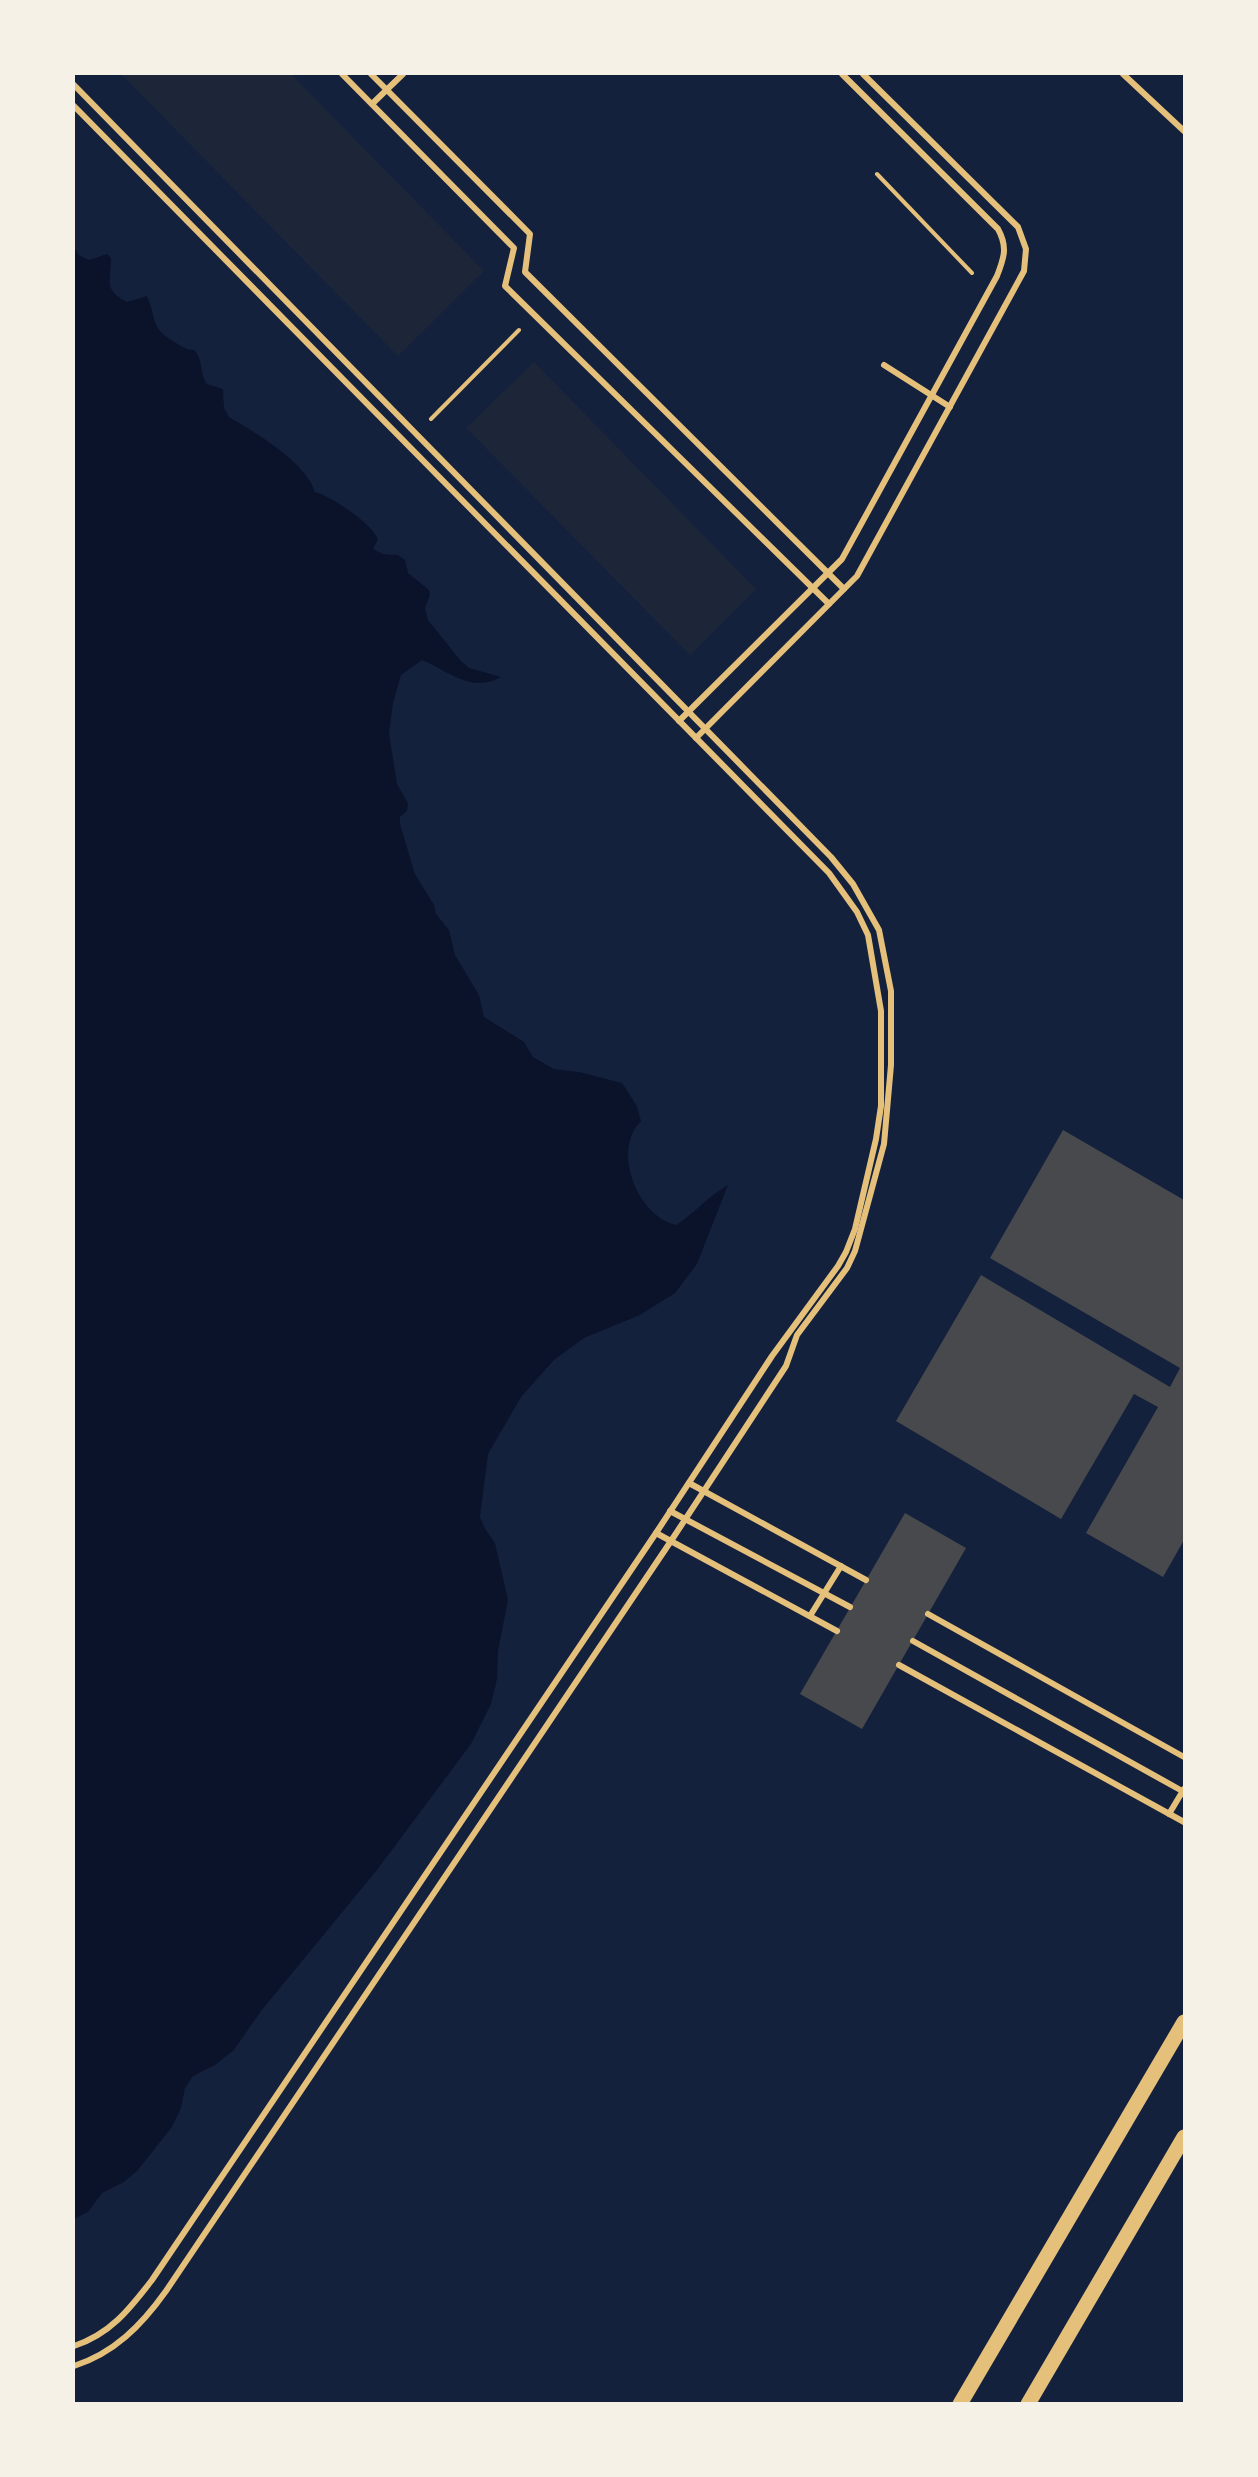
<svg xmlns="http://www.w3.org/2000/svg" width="1258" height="2477" font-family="'Noto Sans',sans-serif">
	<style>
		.green { fill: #1d2539 }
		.water { fill: #0b132b }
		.building { fill: #48494c }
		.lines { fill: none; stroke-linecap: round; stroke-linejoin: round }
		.path { stroke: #e5c07b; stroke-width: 4 }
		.minor { stroke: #e5c07b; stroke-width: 6 }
		.primary { stroke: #e5c07b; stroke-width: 15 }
	</style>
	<rect width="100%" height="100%" fill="#14213d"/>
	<g class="green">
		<polygon points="121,74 291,74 484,271 398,356"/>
		<polygon points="534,362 756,589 690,655 466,428"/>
	</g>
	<path class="water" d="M74 247 79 255 89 260 107 254 111 258C111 281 103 290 127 302L147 296C158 322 149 327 176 343 183 347 186 350 194 350 204 361 199 372 207 384L223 389 224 408 229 417C256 433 306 462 315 492 333 497 371 523 378 539L373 549 383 554 398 555 405 560 408 573 429 590 430 595 425 608 428 620 460 660 469 668 501 677C472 694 448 671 422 660L401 675 393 703 389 733 397 784 408 803 407 811 400 817V824L415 874 434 905 436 914 449 930 455 955 479 995 484 1017 524 1042 533 1057 554 1069 579 1072 622 1083 637 1106 641 1121C611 1151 638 1217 676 1225 695 1213 708 1196 728 1185L697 1264 675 1293 640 1315 584 1338 554 1360 521 1397 488 1454 480 1517 485 1529 495 1543 508 1600 498 1651 497 1679 491 1704 471 1744 377 1870 261 2011 234 2050 215 2065 193 2076 185 2088 181 2108 172 2127 137 2171 124 2182 102 2193 88 2212 74 2219Z"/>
	<g class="building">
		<polygon points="1063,1130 1184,1200 1184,1540 1163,1577 1086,1533 1158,1407 1134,1394 1061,1519 896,1421 981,1275 1170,1387 1180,1368 990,1258"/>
		<polygon points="905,1513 966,1548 862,1729 800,1694"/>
	</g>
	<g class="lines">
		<g class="path">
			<polyline points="877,174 972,273"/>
			<polyline points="431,419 519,330"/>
		</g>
		<g class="minor">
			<polyline points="342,74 514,248 505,286 829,604"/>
			<polyline points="371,74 530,234 525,272 844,589"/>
			<polyline points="1123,74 1184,131"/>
			<path d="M74 85 831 857 853 884 879 930 891 991V1065L884 1144 855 1251 847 1268 797 1335 786 1366 671 1541 166 2291C141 2326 114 2353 74 2366"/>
			<polyline points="372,104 403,74"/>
			<path d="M74 106 829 873 857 912 868 935 881 1011V1106L876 1139 855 1229 846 1252 838 1266 772 1356 656 1533 152 2280C129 2310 110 2334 74 2346"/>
			<polyline points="884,365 950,407"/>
			<path d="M679 721 842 559 997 276C1004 258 1008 247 998 229L842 74"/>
			<polyline points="696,738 857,576 1024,271 1026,249 1018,227 863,74"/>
			<polyline points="689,1483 866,1580"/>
			<polyline points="670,1511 850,1607"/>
			<polyline points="656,1533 837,1631"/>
			<polyline points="928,1614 1184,1757"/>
			<polyline points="810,1616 841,1566"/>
			<polyline points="913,1641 1184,1792"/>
			<polyline points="899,1665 1184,1822"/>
			<polyline points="1169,1814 1184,1789"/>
		</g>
		<g class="primary">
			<polyline points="960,2404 1184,2022"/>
			<polyline points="1028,2404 1184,2137"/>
		</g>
	</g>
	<rect width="1258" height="2477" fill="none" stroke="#f6f1e7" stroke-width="150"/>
</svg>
